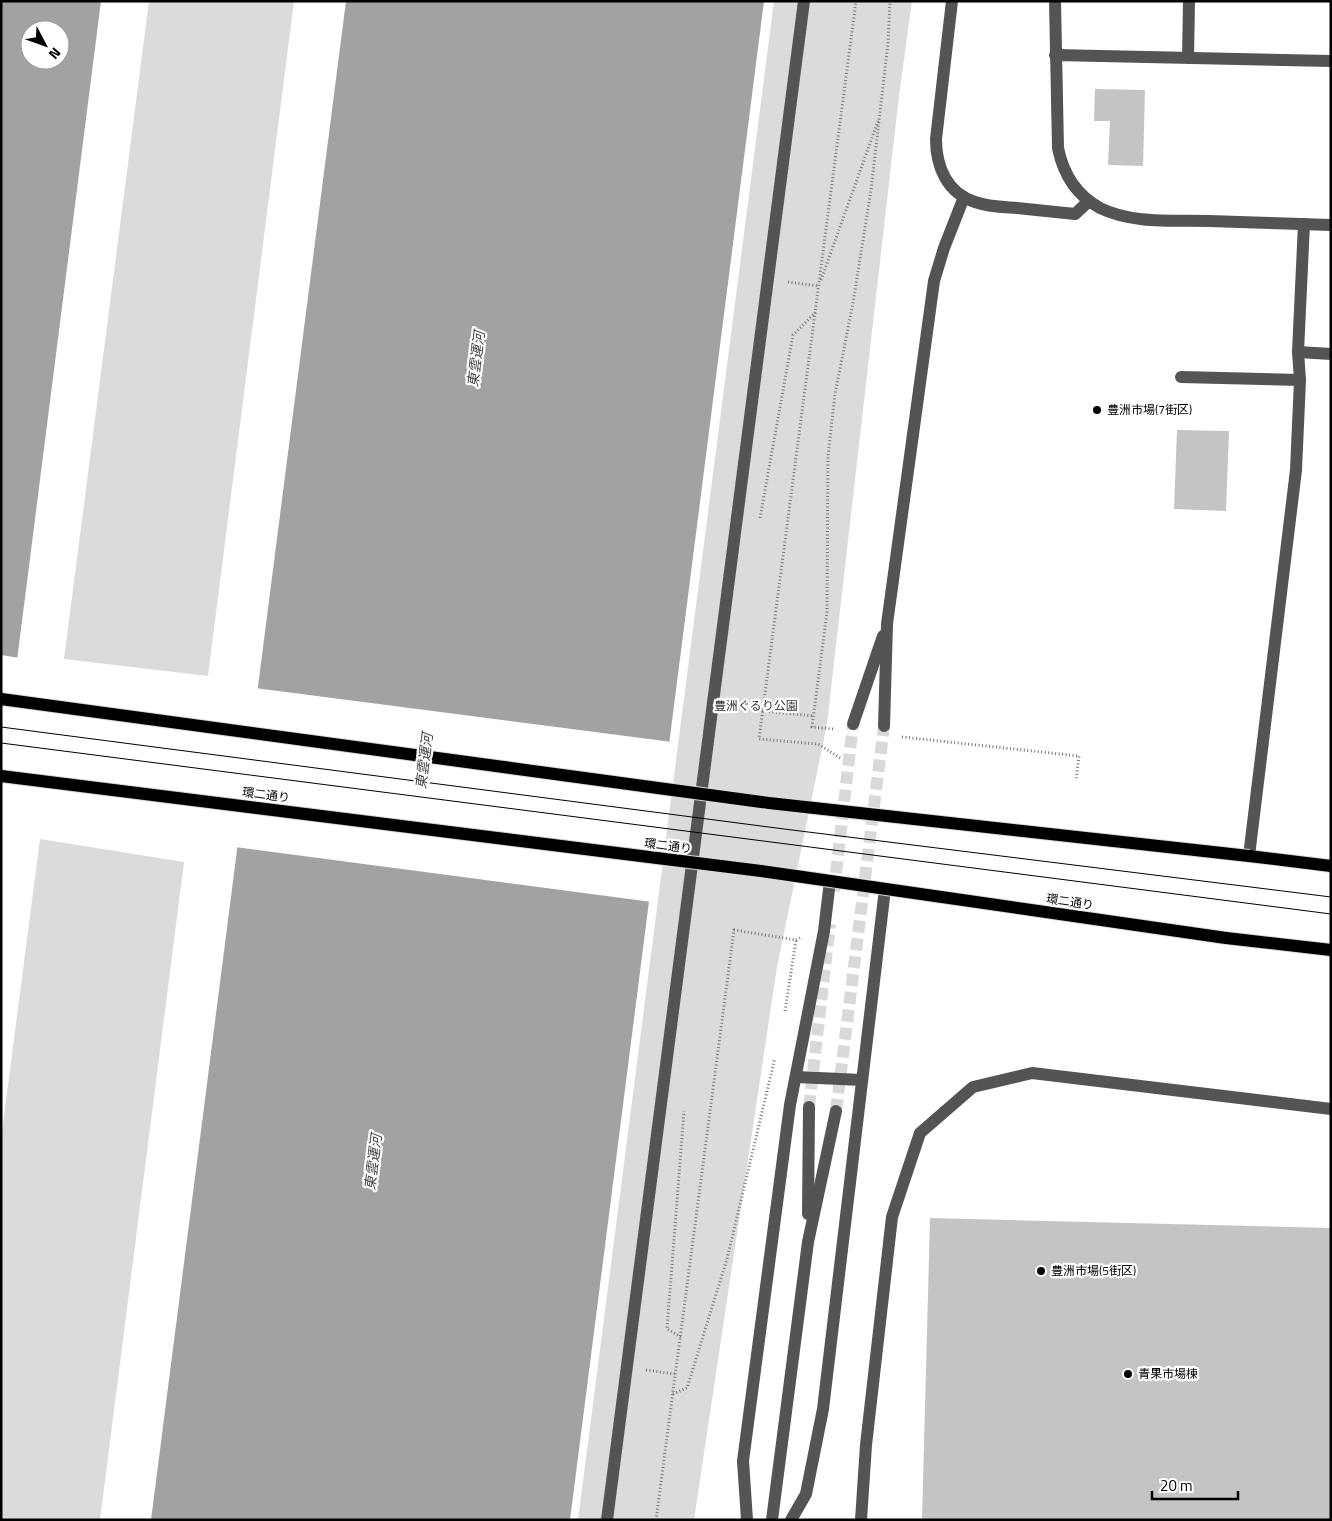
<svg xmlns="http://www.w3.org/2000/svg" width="1332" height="1521" font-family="'Titillium Web','Noto Sans JP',sans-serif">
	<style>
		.green { fill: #dbdbdb }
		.water { fill: #a2a2a2; fill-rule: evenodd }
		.pier { fill: #fff }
		.building { fill: #c4c4c4 }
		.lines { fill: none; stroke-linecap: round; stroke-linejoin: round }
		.minor-tunnel { stroke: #d9d9d9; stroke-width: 12; stroke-dasharray: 12 6; stroke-linecap: butt }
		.major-casing { stroke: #dbdbdb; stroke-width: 14 }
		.path { stroke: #767676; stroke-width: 3; stroke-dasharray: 1 2.5; stroke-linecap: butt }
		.minor { stroke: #545454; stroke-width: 12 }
		.major { stroke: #000; stroke-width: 12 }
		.tram { stroke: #000; stroke-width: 1 }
		.major-bridge-casing { stroke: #dbdbdb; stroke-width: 14; stroke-linecap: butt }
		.major-bridge { stroke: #000; stroke-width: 12 }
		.poi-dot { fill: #000; stroke: #fff; stroke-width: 2 }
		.labels { text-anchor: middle; stroke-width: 4.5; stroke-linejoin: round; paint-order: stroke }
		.poi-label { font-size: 12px; fill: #000; stroke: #fff; text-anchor: start }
		.park-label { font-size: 12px; fill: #323232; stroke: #fff }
		.street-label { font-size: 12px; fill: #000; stroke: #fff }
		.water-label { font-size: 14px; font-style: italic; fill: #434343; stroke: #fff }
	</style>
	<rect width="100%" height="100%" fill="#fff"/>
	<g class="green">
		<polygon points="149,1 294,1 208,676 64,659"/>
		<polygon points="774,1 912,1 899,96 827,724 777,967 694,1520 578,1520"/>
		<polygon points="40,839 184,862 100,1520 1,1520 1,1139"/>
	</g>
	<g class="water">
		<path d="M1 1H101L1 786ZM30 30H60V60H30Z"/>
		<polygon points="346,1 764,1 570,1520 151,1520"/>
	</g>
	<g class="pier">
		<polygon points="1,655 20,658 4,786 1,788"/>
		<polygon points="255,688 672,742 652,902 235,847"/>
	</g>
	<g class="building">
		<polygon points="1095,89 1145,90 1143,166 1108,165 1110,121 1094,121"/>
		<polygon points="1177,430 1229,431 1226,511 1174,509"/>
		<polygon points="930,1218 1331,1228 1331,1520 922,1520"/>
	</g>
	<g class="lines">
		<g class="minor-tunnel">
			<polyline points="834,891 853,724"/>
			<polyline points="809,1107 830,924"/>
			<polyline points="836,1111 884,726"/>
		</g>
		<defs>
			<g id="major">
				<polyline points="1249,856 1331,866"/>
				<polyline points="1226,938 1331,950"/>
			</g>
		</defs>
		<use href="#major" class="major-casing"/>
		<g class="path">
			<polyline points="821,280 878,121"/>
			<polyline points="788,282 819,286"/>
			<polyline points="760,518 793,335 816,312"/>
			<polyline points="762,711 814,716"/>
			<polyline points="833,729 812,727 827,612 828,456 835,394 853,303 871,190 888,43 890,1"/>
			<polyline points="902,737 1079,756 1076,780"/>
			<polyline points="840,758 818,744 759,739 856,1"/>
			<polyline points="785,1011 796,940"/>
			<polyline points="681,1337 667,1329 684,1111"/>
			<polyline points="646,1370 675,1374"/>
			<polyline points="673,1394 687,1388 727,1259 775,1058"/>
			<polyline points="656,1520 734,930 796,940 800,938"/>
		</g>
		<g class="minor">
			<path d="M952 1 936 139C936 167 947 193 975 202 989 207 1004 207 1017 208 1037 210 1056 212 1075 214L1089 201"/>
			<path d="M1055 1 1058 148C1063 173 1076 195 1100 208 1132 224 1174 220 1209 221 1250 222 1290 224 1331 225"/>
			<polyline points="1055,55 1331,61"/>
			<polyline points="1188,58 1189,1"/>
			<polyline points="1298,352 1331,354"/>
			<polyline points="1181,377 1300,380"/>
			<polyline points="853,724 883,636"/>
			<polyline points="884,726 887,624 934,281 944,248 964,197"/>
			<polyline points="1249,856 1296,470 1300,380 1298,352 1304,224"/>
			<polyline points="796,1077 862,1080"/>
			<polyline points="808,1214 809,1107"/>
			<polyline points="607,1520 804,1"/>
			<polyline points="747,1520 743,1461 790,1105 824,931 830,881"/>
			<polyline points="772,1520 808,1242 836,1111"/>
			<polyline points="791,1520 806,1494 823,1409 885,889"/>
			<polyline points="861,1520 866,1445 892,1217 920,1133 973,1087 1032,1073 1331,1109"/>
		</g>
		<use href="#major" class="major"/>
		<g class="tram">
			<polyline points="1,727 784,829 1331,897"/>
			<polyline points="1,743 1331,914"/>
		</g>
		<defs>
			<g id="major-bridge">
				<polyline points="1,699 769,803 1249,856"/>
				<polyline points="1,776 761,871 1226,938"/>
			</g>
		</defs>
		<use href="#major-bridge" class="major-bridge-casing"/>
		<use href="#major-bridge" class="major-bridge"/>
	</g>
	<g class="poi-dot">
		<circle cx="1097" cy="410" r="5"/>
		<circle cx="1041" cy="1271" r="5"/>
		<circle cx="1128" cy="1374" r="5"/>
	</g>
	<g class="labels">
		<g class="poi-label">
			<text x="1107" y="414">豊洲市場(7街区)</text>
			<text x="1051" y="1275">豊洲市場(5街区)</text>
			<text x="1138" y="1378">青果市場棟</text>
		</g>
		<g class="park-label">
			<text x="756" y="710">豊洲ぐるり公園</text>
		</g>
		<g class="street-label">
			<text transform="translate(266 795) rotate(7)" y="4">環二通り</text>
			<text transform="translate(668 846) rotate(7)" y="4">環二通り</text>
			<text transform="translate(1070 902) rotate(8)" y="4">環二通り</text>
		</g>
		<g class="water-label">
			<text transform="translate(476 359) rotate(-83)" y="5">東雲運河</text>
			<text transform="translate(424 761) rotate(-83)" y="5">東雲運河</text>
			<text transform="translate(373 1162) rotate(-83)" y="5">東雲運河</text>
		</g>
	</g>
	<rect width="1332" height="1521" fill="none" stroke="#000000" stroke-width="5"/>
	<g transform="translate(45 45) rotate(131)"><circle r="24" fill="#ffffff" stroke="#999999"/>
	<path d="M0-4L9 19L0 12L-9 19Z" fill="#000000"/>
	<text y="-8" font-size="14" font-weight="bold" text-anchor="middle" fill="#000000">N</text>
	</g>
	<path d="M1152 1491v8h86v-8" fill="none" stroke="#000000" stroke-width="2.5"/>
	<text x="1160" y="1491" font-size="15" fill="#000000" stroke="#ffffff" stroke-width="4" paint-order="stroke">20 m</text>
</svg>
